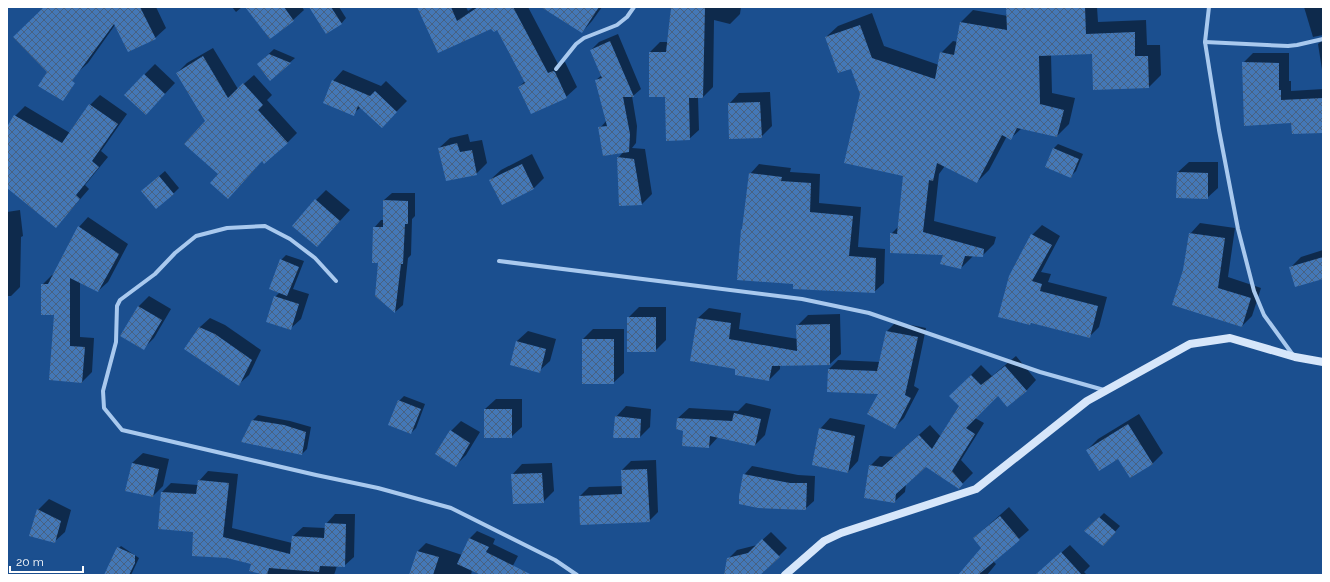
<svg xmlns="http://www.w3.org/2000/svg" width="1330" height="582" font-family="Raleway,sans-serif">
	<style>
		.shadow { fill: #0007 }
		.building { fill: url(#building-cross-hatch) }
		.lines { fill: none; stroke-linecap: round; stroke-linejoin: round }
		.street { stroke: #a9c9ee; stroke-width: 4 }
		.secondary { stroke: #d6e6fa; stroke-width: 8 }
	</style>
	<defs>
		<pattern id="building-cross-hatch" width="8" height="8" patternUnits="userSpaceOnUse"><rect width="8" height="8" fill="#4478b7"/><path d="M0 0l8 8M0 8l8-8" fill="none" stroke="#486282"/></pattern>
	</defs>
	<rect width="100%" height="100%" fill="#1b4f8f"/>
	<g class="shadow">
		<polygon points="45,7 156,7 166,28 155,38 115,25 88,63 77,73"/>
		<polygon points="232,7 242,7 236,12"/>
		<polygon points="263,7 302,7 304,10 293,20 270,38"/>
		<polygon points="316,7 339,7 346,18 341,24"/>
		<polygon points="419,7 466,7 468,11 474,7 528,7 558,64 565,62 577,87 566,97 519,87 525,81 498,29 492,28 438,52"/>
		<polygon points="565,7 602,7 592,21 582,32"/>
		<polygon points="671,7 741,7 740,14 730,24 714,20 713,87 703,97 698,97 699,130 689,139 666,96 650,52 660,42 668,42"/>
		<polygon points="1007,7 1097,7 1098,22 1146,20 1147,45 1160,45 1161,75 1149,87 1092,53 1051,55 1052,93 1075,98 1069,124 1057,136 1022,128 1011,138 1007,136 989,170 977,182 945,166 939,174 934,221 996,237 994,244 982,256 973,256 961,268 944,254 891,234 899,226 904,175 861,94 852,68 826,37 838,26 872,13 884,46 939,65 941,53 953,41 958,42 961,22 973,10 1008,16"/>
		<polygon points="1304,7 1323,7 1323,35 1313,37"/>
		<polygon points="618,34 641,89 633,96 632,96 637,126 636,143 632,148 645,149 652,194 642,204 620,205 618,158 624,151 600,128 607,120 596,80 602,75 591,50 599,42"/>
		<polygon points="1323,40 1323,76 1318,44"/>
		<polygon points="213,48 238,89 254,75 272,95 267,100 297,133 287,143 262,160 220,174 206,121 177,73 187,63"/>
		<polygon points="274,49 295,58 271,79 258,64"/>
		<polygon points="1253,53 1289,53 1289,81 1291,81 1291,91 1323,89 1323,132 1292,122 1243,63"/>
		<polygon points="155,64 175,83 146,114 144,75"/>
		<polygon points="343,70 381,86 386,81 407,101 392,116 361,107 353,114 333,81"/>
		<polygon points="770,92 772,126 761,137 729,104 739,93"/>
		<polygon points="100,95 127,114 101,151 108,157 85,185 89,189 56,227 7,177 7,128 15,116 25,106 70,133 90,105"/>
		<polygon points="468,134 470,142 482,140 487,163 476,174 439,148 450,138"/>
		<polygon points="1058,144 1083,154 1076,171 1070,177 1053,149"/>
		<polygon points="532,154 544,178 534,188 502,204 490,180 501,170"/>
		<polygon points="1189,162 1218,162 1218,188 1207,198 1178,172"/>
		<polygon points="759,164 791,168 790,172 820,174 819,203 861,207 858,247 885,249 884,283 874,292 794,283 742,229 743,228 750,174"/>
		<polygon points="165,171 179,188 173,194 142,191"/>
		<polygon points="326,190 350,210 317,246 316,200"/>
		<polygon points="392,193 415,193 415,216 412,219 411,255 408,258 403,305 395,312 376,295 379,263 374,228 381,220 384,220 384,200"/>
		<polygon points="20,210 23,236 21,237 20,287 11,296 7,296 7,212"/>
		<polygon points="88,217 128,244 108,282 98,291 80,281 80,337 94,338 92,372 82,382 42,285 52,275 54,275 79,227"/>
		<polygon points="1200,223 1235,228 1228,277 1261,288 1252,316 1242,326 1184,270 1190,234"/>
		<polygon points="1042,225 1060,236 1041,272 1051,274 1048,282 1107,297 1099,327 1089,337 1032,323 1030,324 1032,235"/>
		<polygon points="1323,250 1323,278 1290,268 1301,257"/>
		<polygon points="286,255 304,261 293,289 309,294 301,319 290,329 275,297 280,292 281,260"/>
		<polygon points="149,296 171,309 154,338 143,349 121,336 139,306"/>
		<polygon points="639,307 666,307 666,340 655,351 628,318"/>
		<polygon points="709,308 741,313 739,329 798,339 797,326 808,315 840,314 841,354 830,364 780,365 780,369 769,380 737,368 691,361 698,318"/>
		<polygon points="210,318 225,325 261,350 249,375 239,384 186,349 200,327"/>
		<polygon points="896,322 926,328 914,386 919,389 904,418 894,428 879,393 828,391 829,369 838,360 880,362 887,331"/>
		<polygon points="593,329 624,329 624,373 613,383 583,339"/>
		<polygon points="528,331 556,339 550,361 539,371 517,341"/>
		<polygon points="1016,356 1036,380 1026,391 998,395 975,418 984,423 961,460 973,473 959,487 926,466 906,484 905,492 894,502 870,466 880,456 894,457 930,425 941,437 960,406 950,396 981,365 992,376"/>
		<polygon points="404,396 425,404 416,428 411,433 399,401"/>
		<polygon points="496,399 522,399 522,427 511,437 485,409"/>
		<polygon points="746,403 771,409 765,435 755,445 718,437 709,447 685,430 678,418 689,408 738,411"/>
		<polygon points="626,406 651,409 650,427 640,437 616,417"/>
		<polygon points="1139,414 1163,453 1153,463 1131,477 1119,458 1087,450 1098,439"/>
		<polygon points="258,415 290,421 311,427 307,449 302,454 253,420"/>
		<polygon points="830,418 865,425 858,461 848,472 820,429"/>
		<polygon points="461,421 480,432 466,455 456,465 451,431"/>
		<polygon points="143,453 169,459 163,486 153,496 132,463"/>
		<polygon points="656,460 658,512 649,521 580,496 589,487 623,486 622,470 631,461"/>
		<polygon points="552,463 554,491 543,502 512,475 522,464"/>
		<polygon points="752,466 798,475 815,476 814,501 805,509 767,507 766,508 740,503 744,475"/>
		<polygon points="208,471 238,474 232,528 292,543 293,536 303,527 325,528 326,524 335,514 355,514 354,557 344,566 337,566 334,575 270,575 250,571 252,563 194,531 162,492 171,483 198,485 199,481"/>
		<polygon points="49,499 71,510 65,532 54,542 38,510"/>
		<polygon points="1009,507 1029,530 993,561 996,564 987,575 959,575 983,548 974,538"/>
		<polygon points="1104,513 1120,526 1108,540 1091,526"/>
		<polygon points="477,531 495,539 493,544 518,556 508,575 483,575 472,570 471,575 410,575 418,551 426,543 462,555 470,538"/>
		<polygon points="771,532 787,548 779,556 759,575 725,575 728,559 737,550 757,545"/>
		<polygon points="1070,545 1090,566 1084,572 1087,575 1036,575"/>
		<polygon points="121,546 139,558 131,575 112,575 116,551"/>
	</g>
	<g class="building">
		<polygon points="44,7 140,7 156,39 128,52 114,24 72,81 75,83 63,101 38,86 47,72 13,37"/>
		<polygon points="245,7 284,7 294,21 270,39"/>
		<polygon points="309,7 331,7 342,24 326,34"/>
		<polygon points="417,7 451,7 457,21 478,7 513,7 548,73 553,71 555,72 567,98 531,114 518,87 525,83 497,30 494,32 491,29 438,53"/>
		<polygon points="541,7 599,7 582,33"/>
		<polygon points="671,7 705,7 703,98 689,98 690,140 666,141 665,97 649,97 649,52 666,52"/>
		<polygon points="1006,7 1085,7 1086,34 1135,32 1135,56 1148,56 1149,88 1093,90 1092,54 1039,56 1040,104 1064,110 1057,137 1017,128 1011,140 1002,135 977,183 937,163 933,181 929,180 923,232 984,249 983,257 965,256 961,269 940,264 943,255 890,253 890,233 897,234 903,176 844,163 860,94 851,69 838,73 825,37 860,25 872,58 935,79 940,52 954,55 960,22 1007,30"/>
		<polygon points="610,41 634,97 623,97 630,134 629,152 603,156 598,127 607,126 595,80 602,78 590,50"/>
		<polygon points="269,54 291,63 270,81 257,64"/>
		<polygon points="203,56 228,98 243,83 263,105 258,110 288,143 264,164 262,161 228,199 210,183 218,174 184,144 205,121 176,73"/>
		<polygon points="1242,62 1279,63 1279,90 1281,90 1281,100 1323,98 1323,133 1292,134 1291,123 1244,126"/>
		<polygon points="144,74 165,94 146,115 124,95"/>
		<polygon points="332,80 370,96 375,91 397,112 382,128 358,106 354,116 323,103"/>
		<polygon points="760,102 762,138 729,139 728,103"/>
		<polygon points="89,104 118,124 92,161 99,167 76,195 80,199 56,228 7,188 7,127 14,115 62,143"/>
		<polygon points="457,143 460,152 472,150 477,175 446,181 438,148"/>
		<polygon points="1053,148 1079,159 1071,178 1045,167"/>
		<polygon points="617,157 634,159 642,205 619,206"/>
		<polygon points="522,164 534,189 502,205 489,180"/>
		<polygon points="1177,172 1208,173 1208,199 1176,198"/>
		<polygon points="749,173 782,177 781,181 811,183 810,212 853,216 849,256 876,258 875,293 793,289 793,284 737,280 741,229 742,229"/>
		<polygon points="159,176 174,194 156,209 141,191"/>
		<polygon points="315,199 340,221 317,247 292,226"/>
		<polygon points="383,200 408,201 408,224 405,224 403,264 401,264 395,313 375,296 378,263 372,263 373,227 383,227"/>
		<polygon points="78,226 119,254 98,292 70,278 70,346 85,347 82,383 49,380 54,315 41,315 41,284 48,284"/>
		<polygon points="1189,233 1225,238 1218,288 1251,298 1242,327 1172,305 1183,270"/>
		<polygon points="1031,234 1052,245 1032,281 1042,284 1040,291 1098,306 1090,338 1031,323 1030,325 998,317 1009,276"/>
		<polygon points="1323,257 1323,279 1295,287 1289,267"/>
		<polygon points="280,259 299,267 287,296 269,289"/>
		<polygon points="274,296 299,304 291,330 266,322"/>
		<polygon points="138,306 162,320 144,350 120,336"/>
		<rect x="627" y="317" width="29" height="35"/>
		<polygon points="697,318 731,323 729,339 797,351 796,325 830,324 830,365 772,366 769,381 735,375 735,369 690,361"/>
		<polygon points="199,327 215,334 252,360 239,386 184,349"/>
		<polygon points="886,331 918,337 905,395 911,398 895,429 867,414 878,394 827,392 828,369 877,371"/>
		<rect x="582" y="339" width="32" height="45"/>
		<polygon points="516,341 546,349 540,373 510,365"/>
		<polygon points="1005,366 1027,391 1007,407 998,396 966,428 975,434 952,471 963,484 959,489 926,467 896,494 895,503 864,498 869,465 882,467 919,435 932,449 959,406 949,396 971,375 981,385"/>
		<polygon points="398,400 421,409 411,434 388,425"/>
		<rect x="484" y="409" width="28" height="29"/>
		<polygon points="734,413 761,419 755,446 710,436 709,448 682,446 683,431 676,429 677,418 732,421"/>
		<polygon points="615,416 641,419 640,438 613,438"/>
		<polygon points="252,420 284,425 306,432 302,455 241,442"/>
		<polygon points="1128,424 1153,464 1130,478 1118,459 1099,471 1086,450"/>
		<polygon points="819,428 855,436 848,473 812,465"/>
		<polygon points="450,430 470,443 456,467 435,454"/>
		<polygon points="132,463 159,469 153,497 125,491"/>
		<polygon points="647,469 650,522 580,525 579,496 622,494 621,470"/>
		<polygon points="542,473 544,503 513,504 511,474"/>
		<polygon points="743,474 790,483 807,483 806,510 758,508 739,504 739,496"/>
		<polygon points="198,480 229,483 223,537 290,554 292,536 324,538 325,523 346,524 345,567 320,566 319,572 269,568 267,575 265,575 249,571 251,564 227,558 192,556 193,532 158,529 161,492 196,494"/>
		<polygon points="37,509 61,521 55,543 29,536"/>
		<polygon points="1000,516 1020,540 978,575 958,575 981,548 973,538"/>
		<polygon points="1099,517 1116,532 1103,546 1084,531"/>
		<polygon points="469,538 489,547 486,552 532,575 481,575 457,564"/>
		<polygon points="762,539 780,557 760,575 724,575 727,558 748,553"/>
		<polygon points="117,547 135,555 135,563 129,575 104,575"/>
		<polygon points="417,551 439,557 433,575 409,575"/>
		<polygon points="1061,552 1082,575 1035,575"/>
	</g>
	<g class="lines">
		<g class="street">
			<polyline points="1209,7 1205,42 1219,130 1238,229 1254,291 1264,315 1293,355"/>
			<polyline points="1205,42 1288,46 1297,45 1323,39"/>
			<polyline points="556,69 576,44 584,38 617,25 627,17 634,7"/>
			<polyline points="499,261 802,299 869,313 1040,372 1104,390"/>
			<polyline points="336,281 315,258 290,239 265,226 227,228 196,236 175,253 155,274 120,300 117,306 116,342 103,391 104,408 122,430 316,475 378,488 451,508 555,560 577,575"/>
		</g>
		<polyline class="secondary" points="785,575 824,541 841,533 976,489 1087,401 1190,344 1230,338 1295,357 1323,362"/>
	</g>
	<rect width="1330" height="582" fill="none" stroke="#ffffff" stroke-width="16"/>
	<path d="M10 566v6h73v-6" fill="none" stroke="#ffffff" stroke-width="2"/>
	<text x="16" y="566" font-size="12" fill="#ffffff" stroke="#1b4f8f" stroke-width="3" paint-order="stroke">20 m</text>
</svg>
